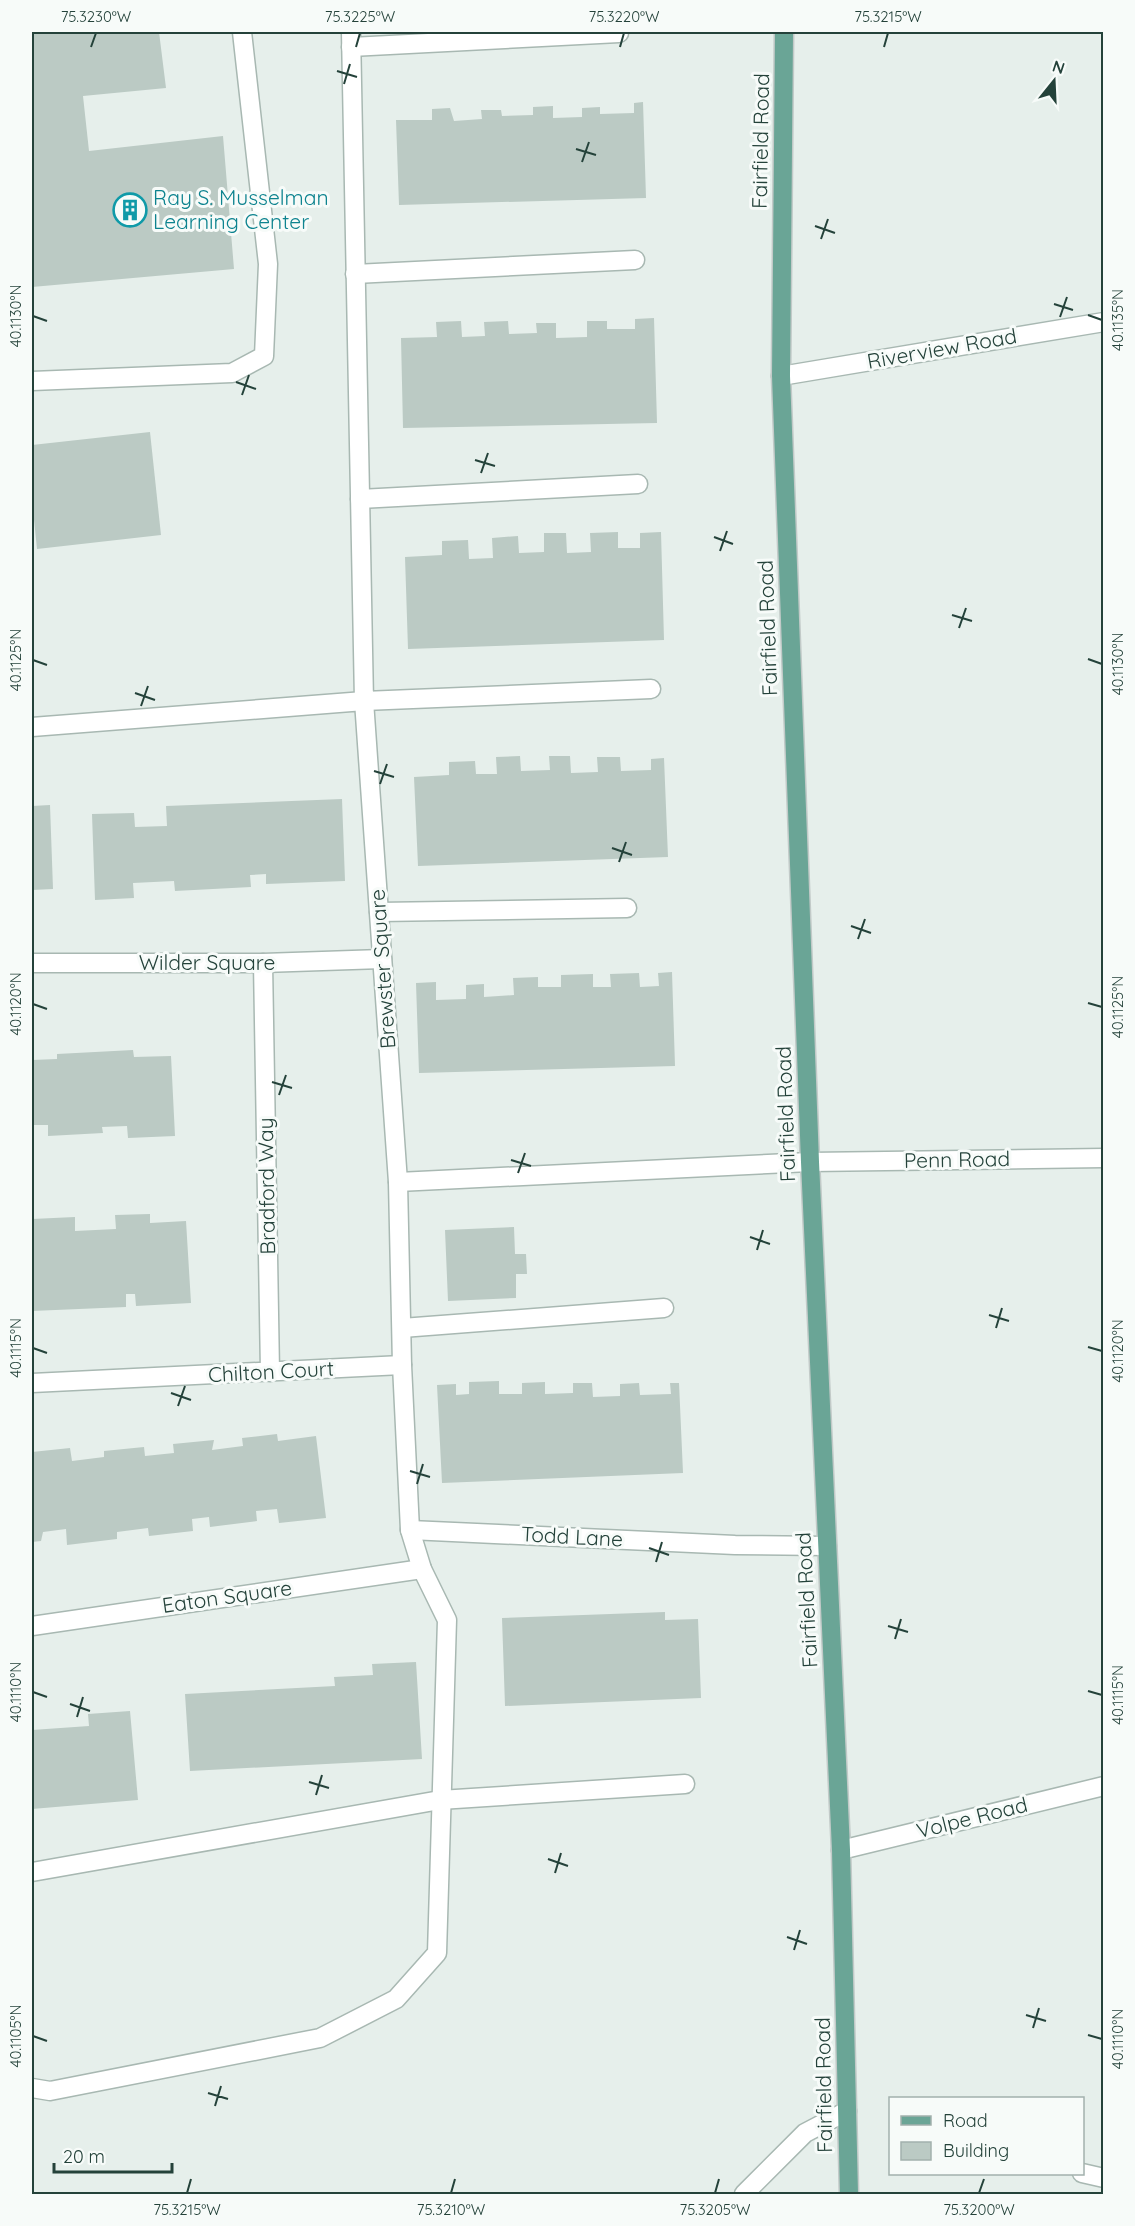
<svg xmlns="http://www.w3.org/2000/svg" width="1135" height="2226" font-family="Quicksand,sans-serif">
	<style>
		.building { fill: #bbcac4 }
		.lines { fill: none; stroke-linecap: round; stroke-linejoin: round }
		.minor-casing { stroke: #a8b8b2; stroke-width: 21 }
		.major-casing { stroke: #c2cac8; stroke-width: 21 }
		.minor { stroke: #fff; stroke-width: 18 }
		.major { stroke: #6aa596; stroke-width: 18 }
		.ticks { fill: none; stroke: #24423a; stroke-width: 2 }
		.labels { text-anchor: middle; stroke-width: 6; stroke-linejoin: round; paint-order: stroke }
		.street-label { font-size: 21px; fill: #24423a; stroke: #f7fbf9 }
		.culture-label { font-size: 21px; fill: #0d838f; stroke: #f7fbf9; text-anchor: start }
		.neatline { fill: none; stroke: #24423a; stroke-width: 2 }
		.ticks-label { font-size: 15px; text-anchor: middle; fill: #24423a }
	</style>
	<rect width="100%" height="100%" fill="#e6efeb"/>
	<g class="building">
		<polygon points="32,32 159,32 166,88 83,96 89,151 223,136 234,269 32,287"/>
		<polygon points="643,102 646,198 399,205 396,120 432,120 432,109 450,108 454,121 482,119 481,110 501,110 502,116 533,115 533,107 553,106 553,118 582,117 582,108 600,107 600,114 634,113 634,103"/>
		<polygon points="654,318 657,423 403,428 401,338 437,337 436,322 461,321 462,337 485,336 484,322 508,321 509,334 537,333 536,323 556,323 556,338 587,337 587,321 607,321 607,329 635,329 635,319"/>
		<polygon points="150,432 161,535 37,549 32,500 32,445"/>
		<polygon points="618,532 618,548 640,548 640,533 661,532 664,640 408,649 405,557 442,555 442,541 468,540 469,559 493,558 492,538 518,536 519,553 544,552 544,533 566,533 567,553 591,552 590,533"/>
		<polygon points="520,756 521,771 550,770 549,756 570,756 571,773 598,772 597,757 620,757 621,771 651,770 651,759 664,758 668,857 418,866 414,777 449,775 449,762 475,761 476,774 497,774 496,757"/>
		<polygon points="342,799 345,881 266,884 266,874 250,875 251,887 175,891 174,881 133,883 134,898 95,900 92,814 134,813 135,827 167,826 166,806"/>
		<polygon points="50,805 53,889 32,890 32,806"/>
		<polygon points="672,972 675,1066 419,1073 416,983 436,982 436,1000 466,999 466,985 484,984 484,997 514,995 513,978 538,977 538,987 561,987 561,975 593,974 593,987 611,987 610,974 639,973 640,987 659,986 658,973"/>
		<polygon points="133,1050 134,1057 171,1056 175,1136 128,1138 127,1126 102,1127 103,1133 48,1136 48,1125 32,1125 32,1060 57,1059 57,1054"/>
		<polygon points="150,1214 150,1223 186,1221 191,1303 136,1306 135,1294 126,1294 126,1307 32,1311 32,1219 75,1217 75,1231 116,1229 115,1215"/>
		<polygon points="514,1227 515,1254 526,1254 527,1274 516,1274 516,1298 448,1301 445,1230"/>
		<polygon points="499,1381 499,1394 522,1394 522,1383 545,1382 545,1394 573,1393 573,1383 592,1383 593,1397 620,1396 620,1384 639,1383 640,1395 671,1394 670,1383 679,1383 683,1473 442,1483 437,1385 456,1384 456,1395 469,1394 469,1382"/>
		<polygon points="277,1434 278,1441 316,1436 326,1518 279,1523 277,1509 256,1511 257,1521 210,1527 209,1517 192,1519 193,1531 149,1536 148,1528 117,1532 117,1539 67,1545 66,1529 43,1532 41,1541 32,1542 32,1452 70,1448 72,1461 104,1457 104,1451 144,1447 145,1456 174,1453 173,1444 214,1440 212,1450 243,1446 242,1438"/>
		<polygon points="665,1612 665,1620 698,1619 701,1698 505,1706 502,1618"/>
		<polygon points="416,1662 422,1759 190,1771 185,1694 335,1686 334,1677 373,1675 372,1664"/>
		<polygon points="130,1711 138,1800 32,1809 32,1730 89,1726 88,1714"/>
	</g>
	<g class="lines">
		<defs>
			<g id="minor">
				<polyline points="351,32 364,701 651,689"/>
				<polyline points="351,47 619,33"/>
				<polyline points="355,274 635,260"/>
				<polyline points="781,376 1104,322"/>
				<polyline points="32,381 232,373 264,356 268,264 242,32"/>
				<polyline points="360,499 638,484"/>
				<polyline points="32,727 364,701 398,1182 402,1365 410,1530 422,1569 447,1620 437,1953 396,1999 320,2038 50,2091 32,2088"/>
				<polyline points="379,912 627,908"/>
				<polyline points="32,963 263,963 382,959"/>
				<polyline points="263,963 270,1372"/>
				<polyline points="398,1182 810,1162 1104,1158"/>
				<polyline points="402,1328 664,1308"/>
				<polyline points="32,1383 402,1365"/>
				<polyline points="410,1530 735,1545 827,1546"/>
				<polyline points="32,1626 422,1569"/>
				<polyline points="841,1850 1104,1786"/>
				<polyline points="32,1872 440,1800 685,1784"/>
				<polyline points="1082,2173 1104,2178"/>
				<polyline points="744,2194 805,2133 847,2111"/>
			</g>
			<polyline id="major" points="784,32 781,376 810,1162 841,1850 849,2194"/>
		</defs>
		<use href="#minor" class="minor-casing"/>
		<use href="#major" class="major-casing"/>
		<use href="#minor" class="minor"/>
		<use href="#major" class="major"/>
	</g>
	<path class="ticks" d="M91 47 96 33M356 47 360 33M620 47 624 33M884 47 888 33M337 71 357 77M344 84 350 64M576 149 596 155M582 162 589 142M815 226 835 233M821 239 828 219M1054 304 1073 310M1088 315 1102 320M33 316 47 321M1060 317 1067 297M236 382 256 389M242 395 249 375M475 460 495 466M481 473 488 453M714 537 733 544M720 551 727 531M952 615 972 621M959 628 966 608M1088 659 1102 664M33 660 47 665M135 693 155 700M141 706 148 686M374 771 394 777M380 784 387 764M612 848 632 855M619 862 626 842M851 926 871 933M858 939 865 919M1088 1003 1102 1007M33 1004 47 1009M272 1082 292 1088M279 1095 286 1075M511 1160 531 1166M518 1173 525 1153M750 1237 770 1244M757 1250 763 1230M989 1315 1009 1321M996 1328 1002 1308M1088 1347 1102 1351M33 1348 47 1353M171 1393 191 1400M178 1406 185 1386M410 1471 430 1477M417 1484 423 1464M649 1548 669 1555M656 1562 662 1542M888 1626 908 1632M895 1639 901 1619M1088 1691 1102 1695M33 1692 47 1697M70 1704 90 1711M77 1717 83 1697M309 1782 329 1788M316 1795 322 1775M548 1859 568 1866M555 1873 561 1853M787 1937 807 1944M794 1950 800 1930M1026 2015 1046 2021M1033 2028 1039 2008M1088 2035 1102 2039M33 2036 47 2041M208 2093 228 2099M215 2106 221 2086M187 2193 191 2179M451 2193 455 2179M715 2193 719 2179M979 2193 984 2179"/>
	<defs>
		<symbol id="building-ring" viewBox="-11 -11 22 22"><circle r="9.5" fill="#f7fbf9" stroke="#0f9aa8" stroke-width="1.5"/><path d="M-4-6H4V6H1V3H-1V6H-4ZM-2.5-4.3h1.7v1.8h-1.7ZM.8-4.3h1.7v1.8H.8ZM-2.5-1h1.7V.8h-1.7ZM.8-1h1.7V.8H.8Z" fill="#0f9aa8"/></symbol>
	</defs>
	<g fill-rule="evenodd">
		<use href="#building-ring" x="111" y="191" width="38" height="38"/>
	</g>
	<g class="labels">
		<g class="street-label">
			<text transform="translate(761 141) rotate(-89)" y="7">Fairfield Road</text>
			<text transform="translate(942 349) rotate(-10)" y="7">Riverview Road</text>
			<text transform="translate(768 628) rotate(-92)" y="7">Fairfield Road</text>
			<text x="207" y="970">Wilder Square</text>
			<text transform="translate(383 969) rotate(-94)" y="7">Brewster Square</text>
			<text transform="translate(786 1114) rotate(-92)" y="7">Fairfield Road</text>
			<text transform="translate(957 1160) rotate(-1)" y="7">Penn Road</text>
			<text transform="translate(267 1186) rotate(-91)" y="7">Bradford Way</text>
			<text transform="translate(271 1372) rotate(-3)" y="7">Chilton Court</text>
			<text transform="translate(572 1537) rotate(3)" y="7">Todd Lane</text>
			<text transform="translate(227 1597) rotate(-8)" y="7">Eaton Square</text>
			<text transform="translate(807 1600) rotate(-93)" y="7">Fairfield Road</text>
			<text transform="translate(972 1818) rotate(-14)" y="7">Volpe Road</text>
			<text transform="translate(824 2085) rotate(-91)" y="7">Fairfield Road</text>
		</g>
		<g class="culture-label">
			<text x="153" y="205">Ray S. Musselman<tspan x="153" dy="24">Learning Center</tspan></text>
		</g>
	</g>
	<rect width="1135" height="2226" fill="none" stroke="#f7fbf9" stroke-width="66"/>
	<rect x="889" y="2097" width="195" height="78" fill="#f7fbf9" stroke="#a3b1ad" stroke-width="1.5"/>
	<rect x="901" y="2116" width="30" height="9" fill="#6aa596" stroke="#a3b1ad" stroke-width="1.5"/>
	<text x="943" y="2127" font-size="18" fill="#24423a">Road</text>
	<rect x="901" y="2142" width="30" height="18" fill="#bbcac4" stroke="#a3b1ad" stroke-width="1.5"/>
	<text x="943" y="2157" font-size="18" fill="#24423a">Building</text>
	<g transform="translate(1054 81) rotate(18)" stroke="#f7fbf9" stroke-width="4.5" paint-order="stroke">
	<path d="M0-4.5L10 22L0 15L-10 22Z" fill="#24423a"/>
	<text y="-9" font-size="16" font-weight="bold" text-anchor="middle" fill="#24423a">N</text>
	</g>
	<path d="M54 2163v9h118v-9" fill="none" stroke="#24423a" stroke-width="3"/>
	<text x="63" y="2163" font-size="18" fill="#24423a" stroke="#f7fbf9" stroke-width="4.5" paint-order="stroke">20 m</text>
	<rect x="33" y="33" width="1069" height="2160" class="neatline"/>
	<g class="ticks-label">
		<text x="96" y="22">75.3230°W</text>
		<text x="360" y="22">75.3225°W</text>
		<text x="624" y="22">75.3220°W</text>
		<text x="888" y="22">75.3215°W</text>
		<text transform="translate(16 316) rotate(-90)" y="5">40.1130°N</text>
		<text transform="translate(1118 320) rotate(-90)" y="5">40.1135°N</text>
		<text transform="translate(16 660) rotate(-90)" y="5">40.1125°N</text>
		<text transform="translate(1118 664) rotate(-90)" y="5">40.1130°N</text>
		<text transform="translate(16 1004) rotate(-90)" y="5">40.1120°N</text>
		<text transform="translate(1118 1007) rotate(-90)" y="5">40.1125°N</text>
		<text transform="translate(16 1348) rotate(-90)" y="5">40.1115°N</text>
		<text transform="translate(1118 1351) rotate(-90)" y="5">40.1120°N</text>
		<text transform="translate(16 1692) rotate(-90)" y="5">40.1110°N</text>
		<text transform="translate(1118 1695) rotate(-90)" y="5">40.1115°N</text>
		<text transform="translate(16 2036) rotate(-90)" y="5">40.1105°N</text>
		<text transform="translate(1118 2039) rotate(-90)" y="5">40.1110°N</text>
		<text x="187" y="2215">75.3215°W</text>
		<text x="451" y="2215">75.3210°W</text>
		<text x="715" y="2215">75.3205°W</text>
		<text x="979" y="2215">75.3200°W</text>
	</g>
</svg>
